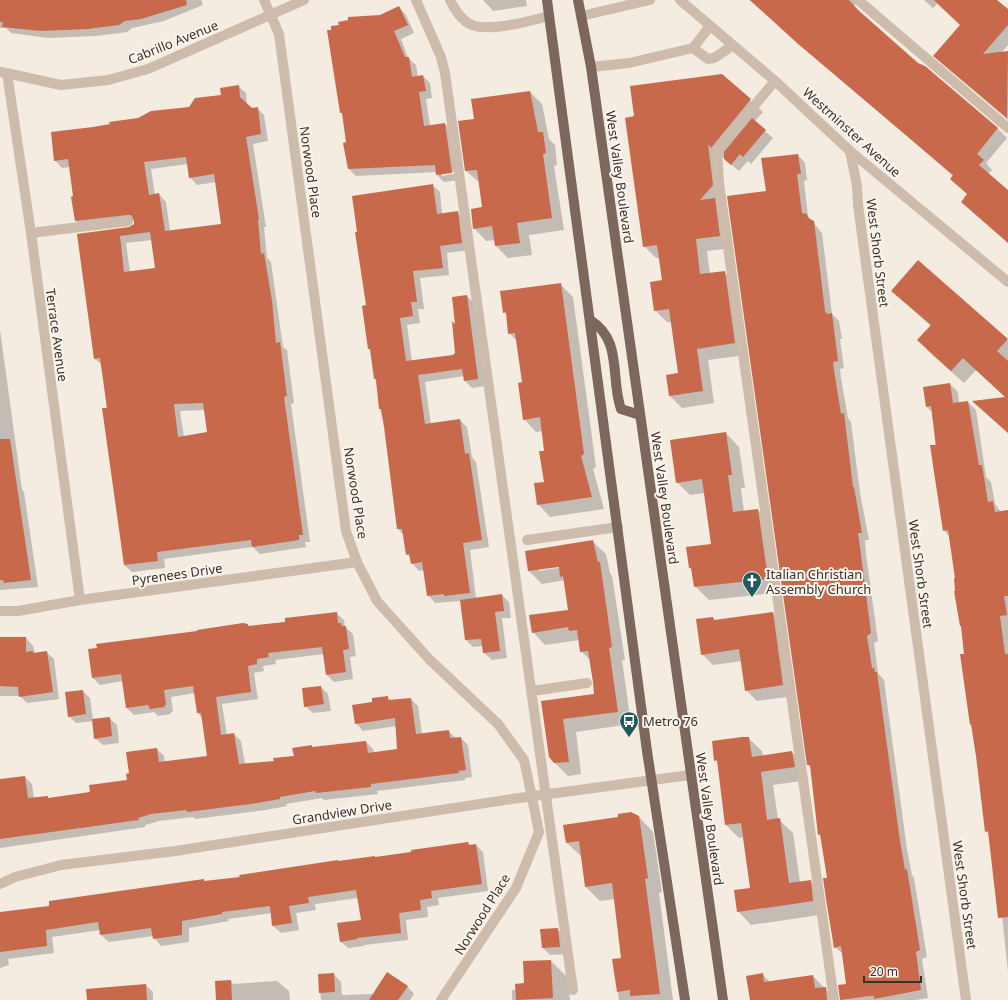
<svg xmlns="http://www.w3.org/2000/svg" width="1008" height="1000" font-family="'Noto Sans',sans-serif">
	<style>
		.shadow { fill: #0003; fill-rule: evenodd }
		.building { fill: #c8694b; fill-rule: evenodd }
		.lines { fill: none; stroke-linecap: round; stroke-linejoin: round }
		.minor { stroke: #cdbbac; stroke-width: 10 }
		.major { stroke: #7d675c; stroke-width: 10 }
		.labels { text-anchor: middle; stroke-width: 4; stroke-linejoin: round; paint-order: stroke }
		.street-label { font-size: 13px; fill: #3b302b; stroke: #fbf5ee }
		.poi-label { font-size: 13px; fill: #3b302b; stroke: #fbf5ee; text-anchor: start }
	</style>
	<rect width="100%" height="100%" fill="#f4ebe1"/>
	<g class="shadow">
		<polygon points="0,0 201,0 203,5 164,21 132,28 127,32 96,36 48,38 11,33 6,28 0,28"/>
		<polygon points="483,0 526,0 527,6 493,11"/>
		<polygon points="749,0 859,0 854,6 917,64 924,66 998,129 1007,138 986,163 992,170 988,174 1008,192 1008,243 953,176"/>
		<polygon points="924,0 994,0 1008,13 1008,45 1001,53 1008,52 1008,120 944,65 961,25 937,4 933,8"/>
		<path d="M399 7 406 15 414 33 401 39 408 58 416 65 418 77 423 76 430 83 432 98 426 99 430 126 445 124 452 131 459 180 444 182 437 175V172L356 176 349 169 344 115 341 112 380 16ZM457 171 458 173 442 176V174Z"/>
		<polygon points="721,75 763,112 754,122 773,138 751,164 748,161 739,171 719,154 731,248 707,251 710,274 724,272 736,284 746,355 708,360 714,403 682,408 670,396 679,374 672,322 667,322 655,310 663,281 660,258 656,258 644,246 635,117"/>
		<path d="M238 86 246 93 247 105 252 109 257 108 264 115 268 141 253 144 266 227H264L267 258 271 262 283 347 287 350 294 403 291 404 310 542H305L306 547 260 554 253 547 164 559 165 568 132 572 124 565 102 365 95 359 78 235 129 228 135 224V221L83 228 76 221 70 167 62 168 55 160 93 128 190 108 222 95ZM188 164 190 177 197 185 216 182 222 225 170 231 166 202 159 194 155 195 151 169ZM152 240 156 269 130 272 126 243ZM205 410 208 433 184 437 180 411Z"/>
		<polygon points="530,92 542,104 549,139 555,145 557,165 554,166 564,230 529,235 532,255 508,258 496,246 495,240 486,241 474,228 483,208 480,183 466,171 475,120"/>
		<polygon points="798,155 805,163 807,180 804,181 808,216 822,233 832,314 839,321 842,339 840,339 844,368 840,369 841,378 848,418 851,422 860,493 869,540 865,540 866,554 878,641 874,643 878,673 884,680 907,849 912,875 914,878 927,957 922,959 928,998 916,1000 841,1000 847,985 843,954 835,947 828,878 822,837 819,834 811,767 808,765 767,192"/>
		<polygon points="432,185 440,192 442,214 457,212 465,219 469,250 447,253 449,275 420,278 424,309 418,309 420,323 407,325 412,361 454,356 456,353 457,326 467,296 474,303 485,386 472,388 464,380 464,376 425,382 431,425 460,420 467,427 472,457 476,462 489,547 470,550 476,598 502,595 509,602 511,618 502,618 507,658 492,660 484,653 483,646 473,647 466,640 461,601 435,603 428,595 424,570 419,571 412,563 411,558 407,554 404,535 398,529 385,427 380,409 371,351 369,348 367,306"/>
		<polygon points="918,262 1008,341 1008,433 974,402 1007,398 976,370 964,383 930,353 918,340 931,326 892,291"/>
		<polygon points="560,284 573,297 596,467 593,469 604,509 550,517 538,504 545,483 545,452 543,431 536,432 524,419 523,383 517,341 509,333 507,315 504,312"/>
		<polygon points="0,330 22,490 24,492 38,587 0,590"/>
		<polygon points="950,384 958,392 959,403 968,402 976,410 986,477 991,482 995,504 1001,512 1008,511 1008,972 1001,906 990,835 986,831 956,579 949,536 944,530 932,412 927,407"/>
		<polygon points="726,433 739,447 745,488 741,488 744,512 758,510 771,523 781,592 709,600 695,586 693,571 690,568 712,545 705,493 690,495 677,482"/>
		<path d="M593 542 606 554 610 573 612 576 625 660H622L631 724 576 732 581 774 568 776 555 763 542 702 595 694 590 660 581 651 580 640 545 645 533 632 569 611 565 580 542 584 529 571 527 551ZM564 565V567L539 571V569Z"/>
		<polygon points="336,613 344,620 345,627 353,634 356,656 350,657 353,679 334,682 326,674 324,654 275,660 276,664 263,666 264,671 254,673 258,699 222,704 227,735 234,734 241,741 245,764 275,762 295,756 311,746 314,748 366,742 373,749 374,753 398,750 397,726 363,731 356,723 374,703 388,697 391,701 411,699 418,706 422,734 448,731 456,738 461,738 468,745 472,777 465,778 465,780 377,791 378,794 324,800 322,798 286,804 287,806 265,810 195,819 193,817 159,821 145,825 145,827 0,848 0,780 25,777 32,784 34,799 47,797 49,799 91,793 128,781 157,749 164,756 165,762 208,757 202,718 198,713 195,693 171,697 173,712 171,712 171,714 158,716 154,712 134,715 127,708 123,681 100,685 93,678 248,625 250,627 286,622"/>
		<polygon points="773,613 784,624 794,696 757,701 746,690 742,661 713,665 702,654 713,618 715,621"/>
		<polygon points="0,638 26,638 33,646 35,654 46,652 54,659 59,699 27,703 20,696 0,696"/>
		<polygon points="321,687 328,694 331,711 313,713 305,706"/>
		<polygon points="83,691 90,698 93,720 109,718 117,725 119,743 103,745 95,738 93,721 76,723 69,716"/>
		<polygon points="748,738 762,751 763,756 792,752 805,766 807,780 773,785 778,819 793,833 800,882 810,881 823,894 826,914 751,925 738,911 751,889 744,837 739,838 726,825 719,764 715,760"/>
		<polygon points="639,817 653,832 662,892 659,893 673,1000 619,1000 613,960 622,959 615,899 600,901 586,887 582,857 567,843 564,826"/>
		<polygon points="467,843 471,846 476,845 483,852 488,891 438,898 439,905 427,907 428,917 406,920 408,940 364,945 364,946 348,948 340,941 362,920 358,898 315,904 316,910 296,913 299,930 281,933 273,926 272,913 228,919 229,921 189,928 189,942 161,946 153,936 109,942 101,935 100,930 52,937 54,953 8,959 9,965 0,968 0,918 49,907 203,880 206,882 376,858"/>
		<polygon points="557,929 565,936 567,954 550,955 543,948"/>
		<polygon points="551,961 568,978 570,1000 512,1000 512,990 516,990 525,984"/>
		<polygon points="334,974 341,982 342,995 374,994 407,986 414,994 410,1000 321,1000 319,975"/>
		<polygon points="762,974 770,982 813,976 836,1000 751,1000"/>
		<polygon points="231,981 233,984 277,981 289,991 290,1000 217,1000"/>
		<polygon points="146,985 153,992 153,1000 112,1000"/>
	</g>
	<g class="building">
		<polygon points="0,0 186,0 187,5 141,19 125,21 119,25 88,29 41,31 2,27 3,22 0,22"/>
		<polygon points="750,0 849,0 858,10 918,63 925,66 998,128 977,154 984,160 979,165 1008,190 1008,243 961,202 967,194 950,179 953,175 797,43"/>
		<polygon points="934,0 997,0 1008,9 1008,25 983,54 1008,51 1007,118 933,56 960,25"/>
		<polygon points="399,6 408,25 394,31 405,57 409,57 412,77 423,75 426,91 419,92 424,126 445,123 452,173 436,175 435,165 348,169 343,143 346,142 342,113 340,113 327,30 331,30 331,26 339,25 338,22 348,20 348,17 380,15"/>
		<polygon points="722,74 751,99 711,148 708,144 713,185 700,200 715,198 720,236 696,239 700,274 725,271 735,343 697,349 703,391 669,396 666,375 678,373 669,309 654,311 650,282 662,280 657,245 643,247 625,118 634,116 630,86"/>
		<path d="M239 85 240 97 252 108 258 107 261 134 246 137 259 219 258 220 261 254 264 253 272 301 276 343 280 342 287 396 284 397 303 535H299V540L252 547 251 540 157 552 158 561 124 565 102 408H107L100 358 94 359 77 234 129 227 134 224V220L131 215H127L75 221 71 197 73 196 68 159 54 161 51 132 93 127 110 124 109 122 138 118 151 111 189 107 195 98 221 95 220 88ZM186 157 189 178 214 174 221 224 165 231 159 193 149 195 144 162ZM150 232 155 268 124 272 120 236ZM203 403 207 432 178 437 174 404Z"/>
		<polygon points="530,91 538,132 543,132 546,153 543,154 552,218 517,223 520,243 495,246 492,226 473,229 471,209 482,207 477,170 465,171 458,121 474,119 471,99"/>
		<polygon points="752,118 766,130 743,157 740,154 731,165 724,159 724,152"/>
		<polygon points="798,154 801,174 797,174 802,213 807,214 808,218 814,221 825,311 827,314 832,313 838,361 833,362 834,370 841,414 844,413 853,487 854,487 862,533 858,533 860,547 871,633 867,636 872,668 874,668 875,672 877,672 900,841 905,870 907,869 920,950 916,952 921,990 874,999 874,996 869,996 840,1000 838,985 846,984 841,946 834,948 826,899 823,878 827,878 820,834 818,835 810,765 807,765 727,196 766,191 761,158"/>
		<polygon points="433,184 437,214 458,211 462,243 440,246 443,268 413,271 417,302 411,302 413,316 400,318 406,361 453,355 455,353 452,321 455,324 452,297 467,295 478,379 464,381 462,369 418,375 425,424 460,419 465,454 469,453 482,540 463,543 470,593 444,596 444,594 427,596 422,562 411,564 409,554 406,555 402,529 397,529 384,427 381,409 379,409 376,379 374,379 370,349 368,349 362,306 366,305 355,232 357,232 352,196"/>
		<polygon points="918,260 1008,339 997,351 1008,361 1008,433 972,401 1005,397 963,358 951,371 917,340 931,325 891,291"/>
		<polygon points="561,283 584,454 581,456 592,497 537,505 534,483 544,482 539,451 544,451 540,417 523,420 518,383 522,382 515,333 508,334 506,312 503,313 500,291"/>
		<polygon points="950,383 953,403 968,401 979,465 982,465 988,502 993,501 995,512 1008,510 1008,596 1004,596 1007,615 1000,616 1005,654 1008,654 1008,917 998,918 988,831 985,832 976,756 971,724 970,725 960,654 964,654 961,626 960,626 954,591 955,591 954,578 955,578 948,530 943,531 934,472 930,445 936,445 931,406 926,407 923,387"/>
		<polygon points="726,432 732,475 728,475 733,512 758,509 768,579 694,587 691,568 689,568 686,547 711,544 702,479 676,483 670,440"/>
		<polygon points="0,439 10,439 31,580 4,583 3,580 0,580"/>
		<polygon points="593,540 598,562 600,562 606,604 612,647 609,648 618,712 563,719 569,762 554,763 549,757 541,701 594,694 593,682 588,651 580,652 577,630 569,631 568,627 532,633 529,615 568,610 563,576 560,577 559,567 528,571 525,551"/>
		<polygon points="502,594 504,611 495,612 500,651 483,653 481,639 465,640 460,600"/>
		<polygon points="337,612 338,623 341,623 342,626 346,626 349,649 343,650 346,672 326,675 322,647 268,653 269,657 257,659 257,664 248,666 251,692 216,697 221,735 234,733 239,764 274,761 273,758 294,756 292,748 312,745 312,747 366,741 368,753 397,749 395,718 355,724 352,705 372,702 372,698 388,696 388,700 411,698 416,734 449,730 450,738 461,737 466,770 458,771 459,773 371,784 371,787 316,793 315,791 280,797 280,799 257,803 187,812 186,810 151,814 138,818 139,820 0,839 0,779 25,776 28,798 48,796 48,798 90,792 89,785 127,780 126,774 129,773 126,752 157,748 159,762 207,756 201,713 197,713 193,686 164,690 166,705 164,705 165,707 150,709 148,705 126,708 121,674 92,678 88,649 97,648 96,644 197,631 197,630 243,623 248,624 248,626 285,622 285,618"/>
		<polygon points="773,612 783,685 745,691 739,649 701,655 696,619 713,617 714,620"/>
		<polygon points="0,637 26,637 26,652 33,651 33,653 47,651 53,692 19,697 18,687 0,686"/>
		<polygon points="321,686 324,704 304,707 302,688"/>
		<polygon points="83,690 86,714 68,717 65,692"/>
		<polygon points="110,717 112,736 94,739 92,719"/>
		<polygon points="742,737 749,737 752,757 792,751 795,767 761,772 767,820 780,818 789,883 811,880 813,901 737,912 734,890 750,888 741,823 725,825 717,760 714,761 712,741"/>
		<polygon points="631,812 639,816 648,878 645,879 660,994 630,996 630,990 617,992 612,959 621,958 612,883 585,887 579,841 566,843 563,825 618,817 618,814"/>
		<polygon points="468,842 469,845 476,844 482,884 431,891 432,898 420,900 421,910 399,913 401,933 357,938 357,939 340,942 337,923 361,920 356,890 308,897 309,903 289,906 292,923 272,926 270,906 222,912 222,914 182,921 182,935 153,939 151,928 100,935 98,922 46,930 47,946 0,952 0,912 49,906 49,901 204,879 204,881 240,877 239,875 338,860 338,861 375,856 375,857 411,852 411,850"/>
		<polygon points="558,928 560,947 542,948 540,929"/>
		<polygon points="551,960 553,998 516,1000 515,984 524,983 523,961"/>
		<polygon points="387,972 408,986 398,1000 369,1000"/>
		<polygon points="334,973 335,992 319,993 318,974"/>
		<polygon points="763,973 764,982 813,975 815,988 826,987 827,1000 750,1000 746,976"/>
		<polygon points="231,980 232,1000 216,1000 215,981"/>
		<polygon points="146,984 147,1000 87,1000 86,989"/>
	</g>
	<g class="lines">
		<g class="minor">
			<polyline points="264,0 279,34 346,531 357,562 377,601 429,659 498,724 524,760 526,769 539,832 516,888 441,1000"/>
			<polyline points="416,0 441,57 445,73 573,990"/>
			<path d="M450 0C454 9 463 22 472 25 492 32 529 21 549 16"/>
			<polyline points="680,0 775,81 850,151 1008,282"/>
			<polyline points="858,0 1008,128"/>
			<polyline points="581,16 650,0"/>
			<polyline points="710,26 693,48 708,59 714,58 732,46"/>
			<polyline points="591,67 629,63 693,48"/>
			<polyline points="1,72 61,85 108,80 148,69 304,0"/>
			<polyline points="7,73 31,233 80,600"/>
			<polyline points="775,81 717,150 719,183 834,1000"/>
			<polyline points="850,151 857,186 858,205 966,1000"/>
			<polyline points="31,233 128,221"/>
			<polyline points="527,540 618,527"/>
			<polyline points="0,611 18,611 80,600 357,562"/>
			<polyline points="532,691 587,683"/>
			<polyline points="0,884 15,877 61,865 175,851 512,799 690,775"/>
		</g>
		<g class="major">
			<polyline points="547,0 647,751 685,1000"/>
			<polyline points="578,0 591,67 723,1000"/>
			<path d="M590 320C623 340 610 378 621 409L640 415"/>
		</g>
	</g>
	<defs>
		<symbol id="church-pin" viewBox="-11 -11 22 30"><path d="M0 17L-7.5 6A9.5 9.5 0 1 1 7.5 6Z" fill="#1f5a5e" stroke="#fbf5ee"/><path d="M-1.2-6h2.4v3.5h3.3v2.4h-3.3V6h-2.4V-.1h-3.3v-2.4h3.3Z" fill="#fff"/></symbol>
		<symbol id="bus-pin" viewBox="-11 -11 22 30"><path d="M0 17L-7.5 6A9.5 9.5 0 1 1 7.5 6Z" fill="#1f5a5e" stroke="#fbf5ee"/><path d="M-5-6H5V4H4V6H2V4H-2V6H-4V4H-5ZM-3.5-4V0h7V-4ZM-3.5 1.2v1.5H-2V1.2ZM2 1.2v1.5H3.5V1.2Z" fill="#fff"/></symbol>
	</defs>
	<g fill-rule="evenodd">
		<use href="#church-pin" x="741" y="570" width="22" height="30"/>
		<use href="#bus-pin" x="618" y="710" width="22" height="30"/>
	</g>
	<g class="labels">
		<g class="street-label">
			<text transform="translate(173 42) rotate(-22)" y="5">Cabrillo Avenue</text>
			<text transform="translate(852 132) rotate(42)" y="5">Westminster Avenue</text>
			<text transform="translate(311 172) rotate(82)" y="5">Norwood Place</text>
			<text transform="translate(620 177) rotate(82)" y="5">West Valley Boulevard</text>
			<text transform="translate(878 253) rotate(83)" y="5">West Shorb Street</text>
			<text transform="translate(57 335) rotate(82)" y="5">Terrace Avenue</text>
			<text transform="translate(356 493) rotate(81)" y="5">Norwood Place</text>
			<text transform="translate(665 498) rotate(82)" y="5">West Valley Boulevard</text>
			<text transform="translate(177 574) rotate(-8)" y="5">Pyrenees Drive</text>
			<text transform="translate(921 574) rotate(82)" y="5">West Shorb Street</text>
			<text transform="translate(342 812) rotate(-9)" y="5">Grandview Drive</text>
			<text transform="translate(710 819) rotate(82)" y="5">West Valley Boulevard</text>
			<text transform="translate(965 895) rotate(82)" y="5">West Shorb Street</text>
			<text transform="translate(482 914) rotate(-58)" y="5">Norwood Place</text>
		</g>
		<g class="poi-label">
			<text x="766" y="579">Italian Christian<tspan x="766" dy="15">Assembly Church</tspan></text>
			<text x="643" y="726">Metro 76</text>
		</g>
	</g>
	<path d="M864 976v6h57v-6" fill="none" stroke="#3b302b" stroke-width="2"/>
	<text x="870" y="976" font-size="12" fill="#3b302b" stroke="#fbf5ee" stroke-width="3" paint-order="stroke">20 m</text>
</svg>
